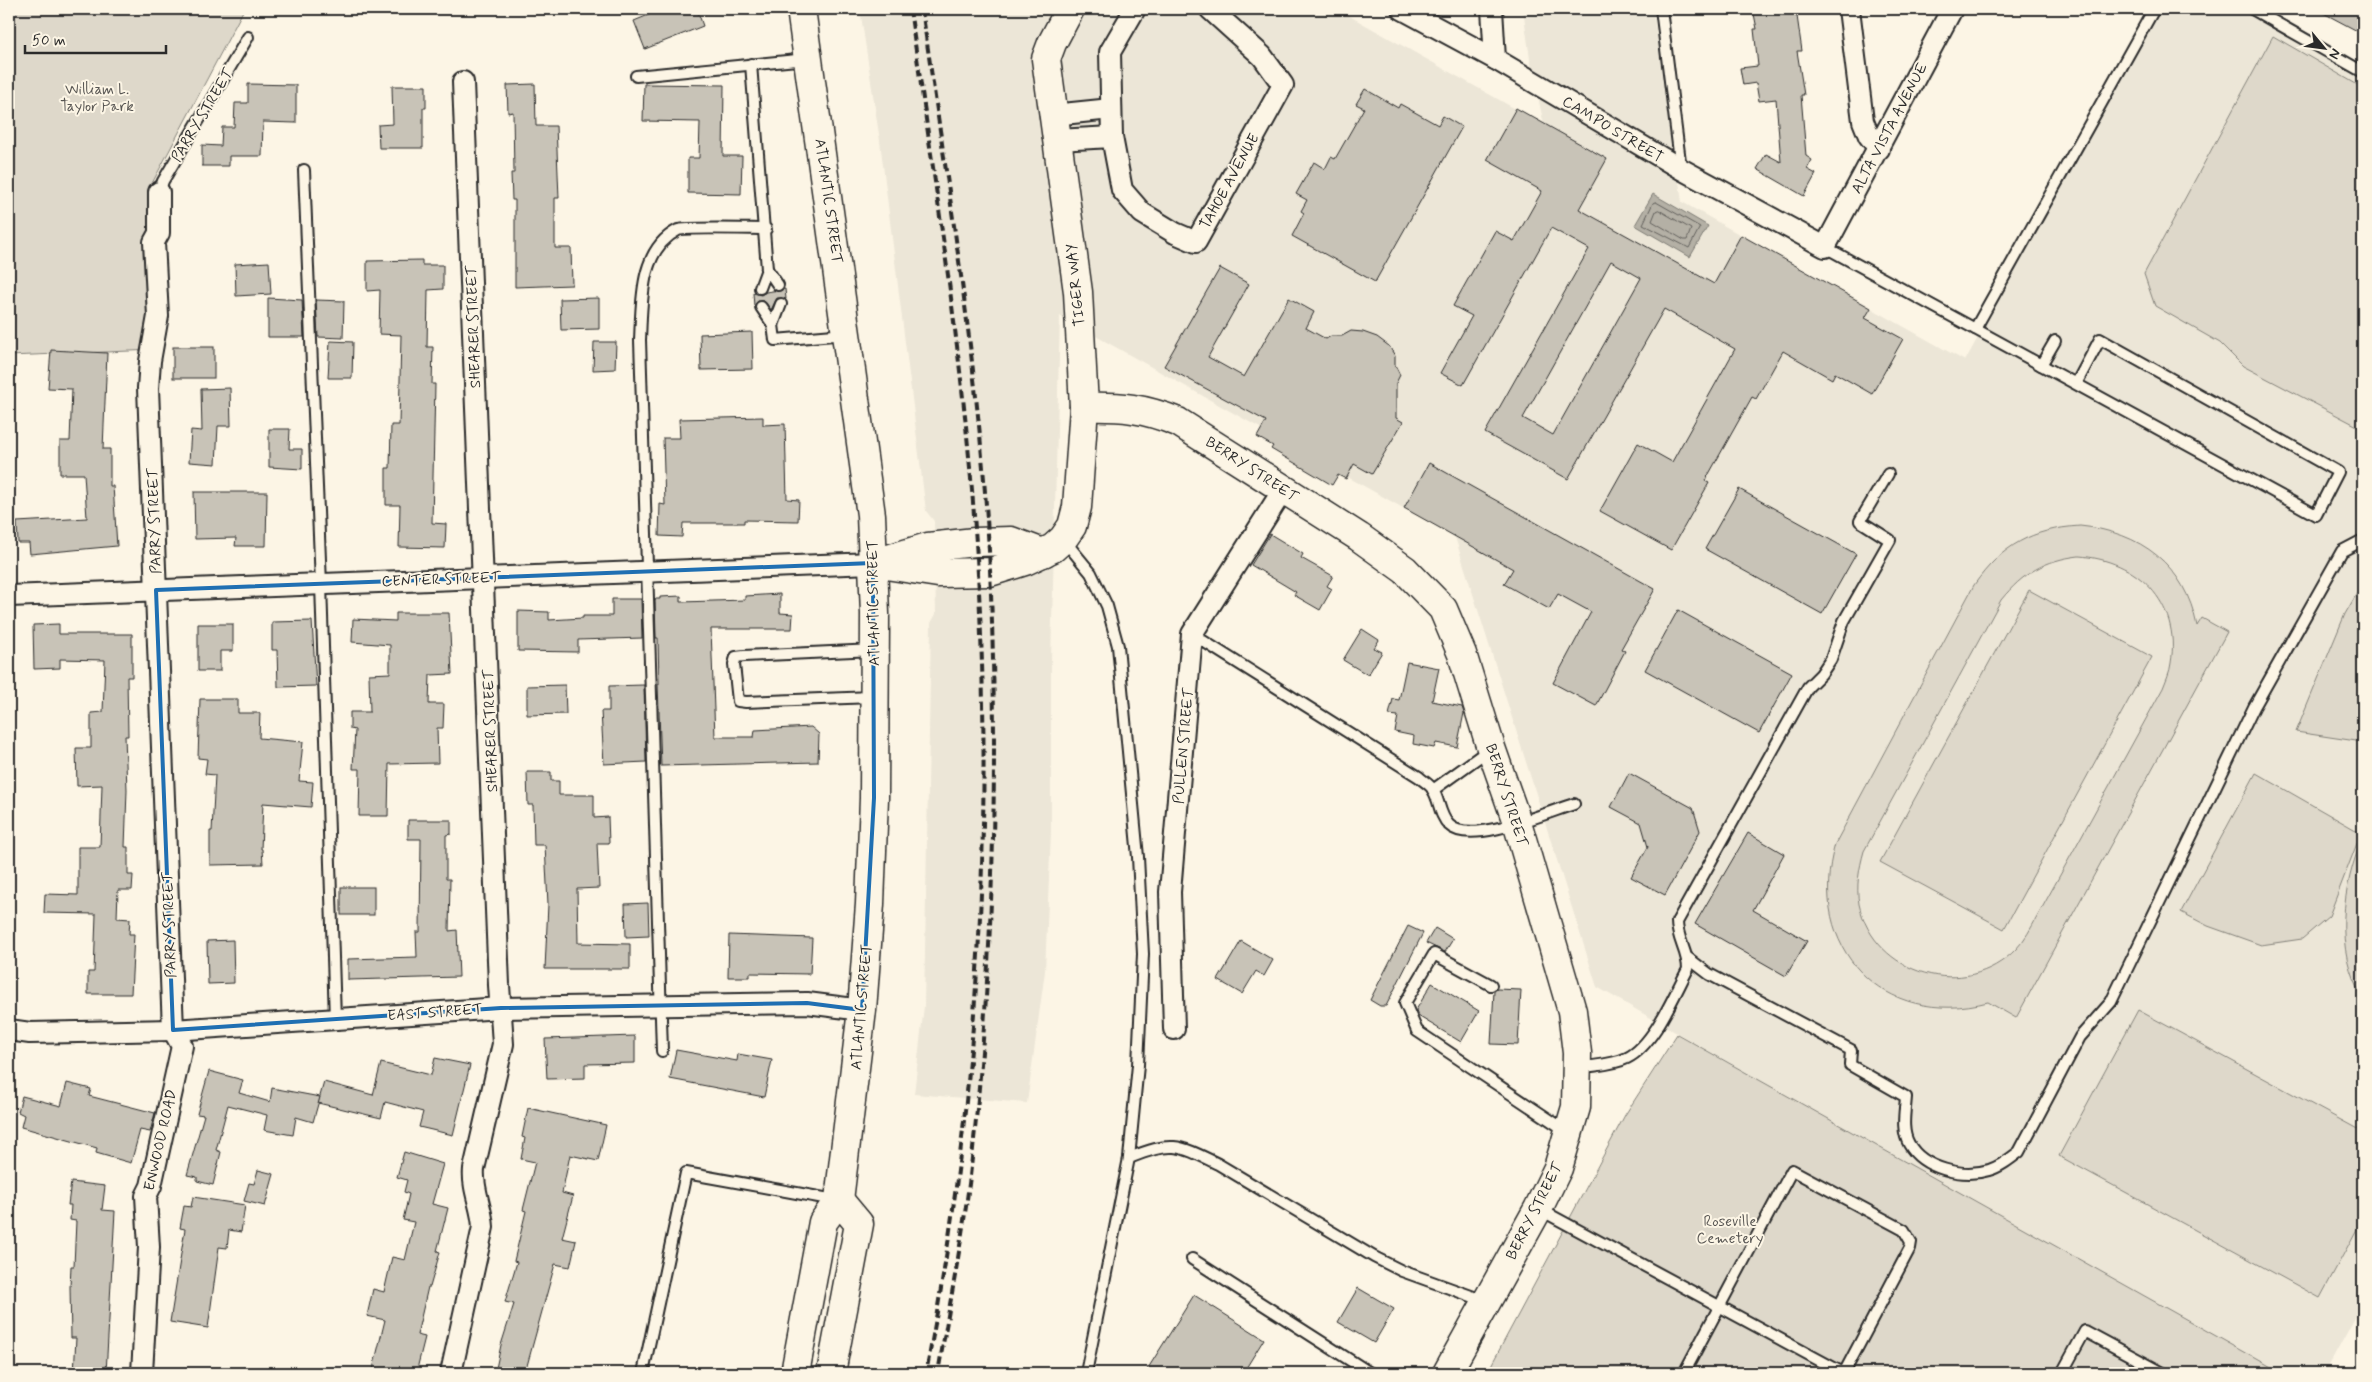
<svg xmlns="http://www.w3.org/2000/svg" width="2372" height="1382" font-family="Mynerve,sans-serif">
	<style>
		.built { fill: #ece6d7 }
		.green { fill: #ded8ca; stroke: #84827a; fill-rule: evenodd }
		.water { fill: #b4b0a5; stroke: #7d7b74 }
		.lines { fill: none; stroke-linecap: round; stroke-linejoin: round }
		.shore { stroke: #62605c; stroke-width: 1 }
		.building { fill: #c8c3b7; stroke: #2b2b2b; fill-rule: evenodd }
		.lane-casing { stroke: #2b2b2b; stroke-width: 14 }
		.street-casing { stroke: #2b2b2b; stroke-width: 24 }
		.secondary-casing { stroke: #2b2b2b; stroke-width: 31 }
		.lane { stroke: #fcf5e5; stroke-width: 10 }
		.street { stroke: #fcf5e5; stroke-width: 20 }
		.secondary { stroke: #fcf5e5; stroke-width: 28 }
		.rail { stroke: #2b2b2b; stroke-width: 4; stroke-dasharray: 8 4; stroke-linecap: butt }
		.marked { fill: none; stroke: #1f6fb2; stroke-width: 4; stroke-linejoin: round }
		.labels { text-anchor: middle; stroke-width: 4; stroke-linejoin: round; paint-order: stroke }
		.park-label { font-size: 15px; fill: #585653; stroke: #fcf5e5 }
		.street-label { font-size: 15px; fill: #2b2b2b; stroke: #fcf5e5 }
	</style>
	<rect width="100%" height="100%" fill="#fcf5e5"/>
	<filter id="ink" filterUnits="userSpaceOnUse"><feTurbulence type="fractalNoise" baseFrequency=".02" numOctaves="2"/><feDisplacementMap in="SourceGraphic" scale="10" xChannelSelector="R" yChannelSelector="G"/><feConvolveMatrix kernelMatrix="1 2 1 2 8 2 1 2 1" color-interpolation-filters="sRGB"/></filter>
	<g filter="url(#ink)">
		<polygon class="built" points="860,9 1007,9 1008,11 1008,9 1337,9 1544,125 1530,59 1523,9 1653,9 1682,202 1965,361 2159,9 2266,9 2363,64 2363,1303 2325,1373 2268,1373 1597,987 1455,537 1060,316 1051,661 1051,832 1045,971 1027,1103 914,1094 924,1006 931,623 936,614 934,521 926,511 880,141"/>
		<g class="green">
			<polygon points="9,9 244,9 148,191 154,350 9,356"/>
			<polygon points="2273,36 2363,88 2363,429 2243,366 2220,343 2155,306 2144,274"/>
			<path d="M2080 526C2141 532 2185 565 2197 626L2202 618 2227 632 2016 1018 1988 1002C1883 1029 1805 948 1835 844L1974 585C2002 545 2032 529 2080 526ZM2079 556C2137 560 2181 602 2171 663 2170 672 2166 680 2163 688L2037 917C2031 928 2025 940 2016 949 1966 1002 1874 975 1859 904 1856 886 1859 869 1864 851L2001 600C2023 573 2045 560 2079 556Z"/>
			<polygon points="2363,583 2363,742 2296,732 2345,614"/>
			<polygon points="2029,590 2152,657 2004,929 1880,862"/>
			<polygon points="2256,773 2361,833 2329,916 2302,939 2261,945 2208,926 2181,912"/>
			<path d="M2363 837V998C2333 950 2342 886 2363 837Z"/>
			<polygon points="2138,1010 2363,1132 2363,1218 2320,1298 2059,1156"/>
			<polygon points="1677,1034 2282,1373 1487,1373 1625,1115"/>
		</g>
		<polygon class="water" points="1653,194 1708,226 1690,257 1635,225"/>
		<g class="lines">
			<g class="shore">
				<polygon points="1656,202 1700,227 1689,248 1643,224 1653,203"/>
				<polygon points="1659,210 1691,229 1687,240 1684,240 1652,221 1656,211"/>
			</g>
		</g>
		<g class="building">
			<polygon points="663,9 697,9 703,26 645,49 634,21"/>
			<polygon points="1753,9 1796,9 1802,51 1797,51 1804,95 1801,95 1806,156 1812,160 1807,169 1816,174 1804,196 1757,169 1766,154 1781,162 1776,99 1759,101 1756,83 1743,85 1740,68 1758,66 1754,29 1757,29"/>
			<polygon points="2316,9 2363,9 2363,34"/>
			<polygon points="248,84 296,85 296,123 263,122 262,156 229,156 229,166 202,166 202,145 221,146 222,127 234,127 235,103 248,103"/>
			<polygon points="535,84 536,126 556,126 559,198 555,198 555,248 571,248 572,285 515,287 515,200 512,200 511,173 514,173 513,112 508,113 507,85"/>
			<polygon points="644,84 724,85 723,156 742,156 741,194 688,193 688,158 699,158 700,122 643,121"/>
			<polygon points="392,86 426,86 426,108 423,108 423,148 379,148 378,125 393,124"/>
			<polygon points="1365,89 1398,108 1400,104 1438,125 1443,116 1462,127 1375,282 1292,236 1304,213 1301,211 1307,200 1296,194 1314,162 1325,169 1331,157 1335,159 1364,108 1356,104"/>
			<path d="M1516 108 1607 159 1579 209 1714 284 1741 235 1871 308 1865 318 1903 339 1872 394 1835 373 1832 379 1783 351 1756 399 1752 397 1705 481 1709 483 1671 550 1600 511 1638 443 1672 462 1735 349 1664 309 1568 479 1485 433 1589 249 1551 228 1463 385 1440 373 1472 316 1453 306 1495 231 1514 241 1542 191 1487 160ZM1611 261 1641 278 1553 435 1523 418Z"/>
			<polygon points="422,260 422,265 443,265 443,289 428,290 427,347 433,347 432,384 435,384 432,523 446,524 445,548 399,547 400,505 386,505 386,468 390,468 391,425 399,425 401,335 379,334 380,290 367,291 367,261"/>
			<polygon points="269,262 271,294 236,296 235,264"/>
			<polygon points="1220,268 1249,284 1208,357 1244,377 1289,298 1314,312 1306,328 1326,339 1331,336 1342,336 1351,331 1363,332 1377,337 1389,346 1395,356 1395,365 1400,375 1396,383 1396,418 1403,422 1372,474 1354,464 1346,479 1338,475 1332,485 1271,449 1273,446 1257,437 1266,421 1164,366"/>
			<polygon points="785,289 786,299 777,298 771,310 764,301 758,301 754,306 753,293 761,295 766,292"/>
			<polygon points="268,298 302,300 304,337 268,337"/>
			<polygon points="599,298 599,329 561,330 560,299"/>
			<polygon points="316,300 344,301 343,338 318,337"/>
			<polygon points="752,332 753,369 701,370 700,334"/>
			<polygon points="330,341 353,342 352,378 328,378"/>
			<polygon points="594,342 616,342 615,369 593,370"/>
			<rect x="173" y="347" width="41" height="31"/>
			<polygon points="51,350 107,353 103,449 110,449 110,486 113,486 117,546 30,554 29,543 18,543 17,522 87,518 84,474 60,474 60,441 70,441 72,389 48,388"/>
			<polygon points="230,388 231,426 218,426 216,464 189,462 191,430 202,431 201,389"/>
			<polygon points="763,417 763,425 785,424 787,499 799,500 798,521 744,520 744,523 683,523 682,537 659,536 660,504 665,505 663,438 680,438 679,419"/>
			<polygon points="269,429 290,429 289,449 302,449 302,469 269,467"/>
			<polygon points="1429,463 1655,589 1621,649 1625,651 1596,706 1553,683 1591,612 1558,594 1549,609 1504,584 1513,569 1404,508"/>
			<polygon points="1739,489 1856,554 1822,614 1705,549"/>
			<polygon points="194,492 267,492 266,546 235,546 236,538 195,539"/>
			<polygon points="1270,534 1303,554 1301,558 1333,576 1327,586 1332,589 1320,610 1294,595 1296,592 1251,565"/>
			<polygon points="780,594 780,613 793,614 792,629 711,629 715,737 754,737 755,730 811,727 819,734 818,762 661,766 658,684 659,684 658,638 656,638 655,599 660,599 660,597 681,596 681,602 745,600 745,596"/>
			<polygon points="612,599 641,599 642,638 578,640 578,652 518,651 518,611 549,612 549,620 583,618 583,616 612,616"/>
			<polygon points="1678,610 1792,673 1759,733 1645,670"/>
			<polygon points="396,613 449,613 452,674 430,675 429,704 444,704 443,728 437,728 438,763 389,764 388,816 359,816 360,769 353,769 355,730 350,729 350,712 370,712 369,674 390,673 390,645 352,642 353,619 396,621"/>
			<polygon points="312,621 316,686 278,687 277,650 272,650 272,622"/>
			<polygon points="59,624 59,634 132,634 132,677 127,677 128,736 125,736 127,790 125,847 128,847 128,875 133,875 132,890 118,890 117,918 130,919 129,934 134,934 131,994 88,994 88,972 94,972 96,914 44,913 45,894 78,895 78,847 100,847 102,785 77,786 76,748 91,748 91,713 103,712 105,660 60,659 60,668 34,669 33,625"/>
			<polygon points="198,624 233,624 233,651 220,651 220,671 198,671"/>
			<polygon points="1362,629 1379,640 1374,648 1382,652 1368,675 1343,660"/>
			<polygon points="1407,662 1439,668 1432,701 1462,707 1464,713 1457,747 1436,743 1434,748 1413,744 1414,736 1395,732 1398,716 1389,715 1393,699 1399,700"/>
			<polygon points="565,685 566,714 527,715 527,686"/>
			<polygon points="644,685 646,762 604,764 601,711 609,711 609,686"/>
			<polygon points="200,699 238,699 238,713 260,713 259,738 303,742 299,781 313,782 311,807 263,803 261,849 262,849 263,864 210,865 210,831 212,831 215,775 205,774 207,759 198,758"/>
			<polygon points="527,772 551,772 551,781 559,781 559,795 594,795 594,818 608,817 609,843 597,843 599,888 577,889 578,943 630,944 630,969 545,969 548,904 545,845 534,845 533,805 528,805"/>
			<polygon points="1629,773 1693,808 1700,831 1665,895 1631,877 1648,847 1641,823 1611,807"/>
			<polygon points="408,820 451,820 451,834 446,835 446,879 450,879 449,931 457,930 459,977 348,980 348,959 417,957 416,932 420,932 421,839 408,839"/>
			<polygon points="1748,833 1784,854 1753,910 1807,941 1786,976 1695,924"/>
			<rect x="341" y="887" width="33" height="28"/>
			<polygon points="648,903 649,936 626,937 625,904"/>
			<polygon points="1408,926 1423,933 1386,1006 1380,1006 1370,1000"/>
			<polygon points="1435,928 1453,939 1445,952 1426,943"/>
			<polygon points="729,935 812,938 810,974 750,973 750,977 728,977"/>
			<polygon points="233,940 234,983 208,984 207,941"/>
			<polygon points="1241,941 1273,960 1264,976 1256,971 1242,994 1218,980"/>
			<polygon points="1432,983 1479,1011 1461,1042 1418,1016 1416,1010"/>
			<polygon points="1497,989 1521,990 1518,1045 1491,1044 1494,991"/>
			<polygon points="635,1036 635,1063 585,1064 585,1078 547,1079 545,1039"/>
			<polygon points="676,1050 737,1061 738,1054 772,1060 764,1097 670,1079"/>
			<polygon points="435,1058 470,1065 453,1135 419,1127 423,1112 385,1102 381,1118 318,1103 324,1082 373,1095 381,1063 431,1075"/>
			<polygon points="209,1071 243,1080 239,1093 270,1102 272,1088 320,1097 313,1122 296,1117 293,1135 264,1130 267,1115 228,1105 216,1150 221,1152 213,1185 197,1181 197,1177 187,1175 204,1115 197,1114"/>
			<polygon points="67,1083 91,1089 89,1096 155,1113 150,1132 140,1130 131,1163 96,1153 97,1148 21,1127 24,1115 18,1112 22,1096 61,1106"/>
			<polygon points="528,1108 606,1125 598,1161 570,1155 562,1193 573,1196 562,1238 576,1241 570,1267 555,1264 525,1373 495,1373 501,1345 514,1304 505,1302 517,1262 514,1261 526,1211 523,1210 535,1162 521,1159 525,1138 522,1137"/>
			<polygon points="404,1152 443,1164 432,1204 448,1208 437,1251 440,1252 430,1287 428,1287 417,1335 425,1337 416,1373 372,1373 385,1320 367,1316 373,1289 384,1292 392,1257 405,1260 414,1222 403,1220 409,1194 404,1192 407,1180 397,1177"/>
			<polygon points="258,1170 274,1174 265,1206 244,1201 249,1183 254,1184"/>
			<polygon points="71,1182 105,1186 102,1210 115,1211 106,1373 74,1373 76,1338 71,1338 70,1287 71,1266 74,1266 76,1221 70,1220 71,1205 68,1205"/>
			<polygon points="193,1197 245,1205 241,1232 229,1230 227,1248 219,1247 208,1328 170,1322 185,1229 180,1228 184,1206 191,1207"/>
			<polygon points="1358,1288 1394,1309 1374,1343 1338,1322"/>
			<polygon points="1194,1295 1264,1339 1243,1373 1145,1373"/>
		</g>
		<g class="lines">
			<defs>
				<g id="lane">
					<polyline points="1661,9 1681,169"/>
					<polyline points="2252,9 2363,72"/>
					<polyline points="751,64 767,269 760,288"/>
					<polyline points="636,76 807,59"/>
					<polyline points="304,170 321,584 335,1019"/>
					<polyline points="159,192 163,181 248,37"/>
					<polyline points="1825,247 2316,515 2338,472 2100,339 2076,384"/>
					<polyline points="767,269 778,285"/>
					<polyline points="761,307 773,325 781,304"/>
					<polyline points="773,325 775,340 846,334"/>
					<polyline points="1975,329 2154,9"/>
					<polyline points="2041,365 2055,341"/>
					<polyline points="1064,540 1091,573 1107,606 1118,646 1138,857 1143,954 1138,1065 1129,1158 1086,1373"/>
					<path d="M1192 634 1419 777C1423 781 1431 785 1433 790 1440 801 1439 815 1449 825 1470 846 1548 812 1574 804"/>
					<polyline points="873,697 746,702 738,701 734,664 736,657 744,656 874,650"/>
					<polyline points="1433,790 1490,749"/>
					<path d="M1688 958 1709 974 1851 1050 1850 1065 1906 1097C1905 1112 1901 1130 1909 1144 1923 1169 1963 1178 1989 1170 2000 1167 2010 1159 2019 1152L2080 1037 2111 1002 2254 707 2342 551 2363 540"/>
					<polyline points="1491,985 1434,954 1405,1003 1417,1031 1568,1132"/>
					<path d="M662 1051 640 340C642 303 639 250 678 230 685 227 752 229 766 229"/>
					<path d="M1579 1068C1595 1065 1613 1065 1627 1058 1654 1045 1674 995 1688 969 1688 952 1677 939 1677 922L1808 687 1821 674 1831 659 1844 621 1890 540 1860 521 1888 474"/>
					<path d="M1129 1158C1172 1141 1177 1144 1218 1164L1374 1257 1402 1271 1485 1301"/>
					<polyline points="1539,1209 1843,1373"/>
					<polyline points="1192,1259 1370,1373"/>
					<polyline points="643,1373 686,1173 835,1200"/>
					<polyline points="1684,1373 1792,1170 1904,1230 1911,1242 1910,1248 1844,1373"/>
					<polyline points="2062,1373 2085,1331 2163,1373"/>
				</g>
				<g id="street">
					<polyline points="1135,9 1110,52 1112,137 1122,190 1142,213 1175,233 1196,242 1283,85 1262,56 1210,9"/>
					<polyline points="1402,9 1495,59 1681,169 1825,247 1952,9"/>
					<polyline points="1492,9 1495,59"/>
					<polyline points="1849,9 1863,121 1869,136 1879,149"/>
					<polyline points="1053,115 1111,109"/>
					<polyline points="1057,140 1112,137"/>
					<polyline points="9,596 873,563"/>
					<polyline points="1174,1029 1170,892 1192,634 1283,490"/>
					<polyline points="9,1030 30,1033 173,1030 501,1008 807,1003 862,1010"/>
					<polyline points="142,1373 149,1247 146,1196 151,1186 182,1046 173,1030 148,388 150,361 158,316 154,242 159,233 159,192"/>
					<path d="M451 1373 483 1227C482 1207 472 1189 474 1169L503 1044 499 985 463 82"/>
				</g>
				<g id="secondary">
					<path d="M1084 407C1122 406 1143 408 1178 422L1359 537 1405 570 1443 609 1462 654 1491 748 1517 822 1572 1011 1577 1053 1576 1107 1558 1168 1538 1209 1447 1373"/>
					<polyline points="882,561 928,547 975,542 1011,541 1043,553"/>
					<polyline points="873,563 938,573 990,572 1025,561 1053,548 1063,539 1072,526 1077,507 1084,407 1078,292 1046,59 1052,43 1070,9"/>
					<polyline points="795,1373 823,1222 839,1200 862,1010 870,904 874,798 875,614 871,515 801,9"/>
					<polyline points="831,1373 859,1224 839,1200"/>
				</g>
			</defs>
			<use href="#lane" class="lane-casing"/>
			<use href="#street" class="street-casing"/>
			<use href="#secondary" class="secondary-casing"/>
			<use href="#lane" class="lane"/>
			<use href="#street" class="street"/>
			<use href="#secondary" class="secondary"/>
			<g class="rail">
				<path d="M910 9C934 177 961 345 974 515 996 802 980 1090 926 1373"/>
				<path d="M922 9C949 195 981 382 990 570 999 773 993 974 970 1176 962 1242 949 1308 938 1373"/>
			</g>
		</g>
	</g>
	<path class="marked" d="M873 563 874 798 862 1010 807 1003 501 1008 173 1030 156 590Z"/>
	<g class="labels">
		<g class="park-label">
			<text x="97" y="94">William L.<tspan x="97" dy="17">Taylor Park</tspan></text>
			<text x="1730" y="1226">Roseville<tspan x="1730" dy="17">Cemetery</tspan></text>
		</g>
		<g class="street-label">
			<text transform="translate(202 115) rotate(-59)" y="5">PARRY STREET</text>
			<text transform="translate(1889 128) rotate(-62)" y="5">ALTA VISTA AVENUE</text>
			<text transform="translate(1613 129) rotate(31)" y="5">CAMPO STREET</text>
			<text transform="translate(1229 181) rotate(-61)" y="5">TAHOE AVENUE</text>
			<text transform="translate(829 201) rotate(82)" y="5">ATLANTIC STREET</text>
			<text transform="translate(1075 285) rotate(-96)" y="5">TIGER WAY</text>
			<text transform="translate(473 327) rotate(-92)" y="5">SHEARER STREET</text>
			<text transform="translate(1252 469) rotate(33)" y="5">BERRY STREET</text>
			<text transform="translate(154 521) rotate(-92)" y="5">PARRY STREET</text>
			<text transform="translate(441 579) rotate(-2)" y="5">CENTER STREET</text>
			<text transform="translate(873 603) rotate(-91)" y="5">ATLANTIC STREET</text>
			<text transform="translate(490 731) rotate(-92)" y="5">SHEARER STREET</text>
			<text transform="translate(1183 746) rotate(-85)" y="5">PULLEN STREET</text>
			<text transform="translate(1507 795) rotate(72)" y="5">BERRY STREET</text>
			<text transform="translate(169 925) rotate(-92)" y="5">PARRY STREET</text>
			<text transform="translate(861 1007) rotate(-85)" y="5">ATLANTIC STREET</text>
			<text transform="translate(435 1012) rotate(-4)" y="5">EAST STREET</text>
			<text transform="translate(160 1140) rotate(-77)" y="5">ENWOOD ROAD</text>
			<text transform="translate(1534 1211) rotate(-63)" y="5">BERRY STREET</text>
		</g>
	</g>
	<rect width="2372" height="1382" fill="none" stroke="#fcf5e5" stroke-width="30"/>
	<rect x="15" y="15" width="2342" height="1352" fill="none" stroke="#2b2b2b" stroke-width="2" filter="url(#ink)"/>
	<g transform="translate(2324 48) rotate(119)" stroke="#fcf5e5" stroke-width="4" paint-order="stroke">
	<path d="M0-4L9 19L0 12L-9 19Z" fill="#2b2b2b"/>
	<text y="-8" font-size="14" font-weight="bold" text-anchor="middle" fill="#2b2b2b">N</text>
	</g>
	<path d="M25 45v8h141v-8" fill="none" stroke="#2b2b2b" stroke-width="2.5"/>
	<text x="32" y="45" font-size="15" fill="#2b2b2b" stroke="#fcf5e5" stroke-width="4" paint-order="stroke">50 m</text>
</svg>
